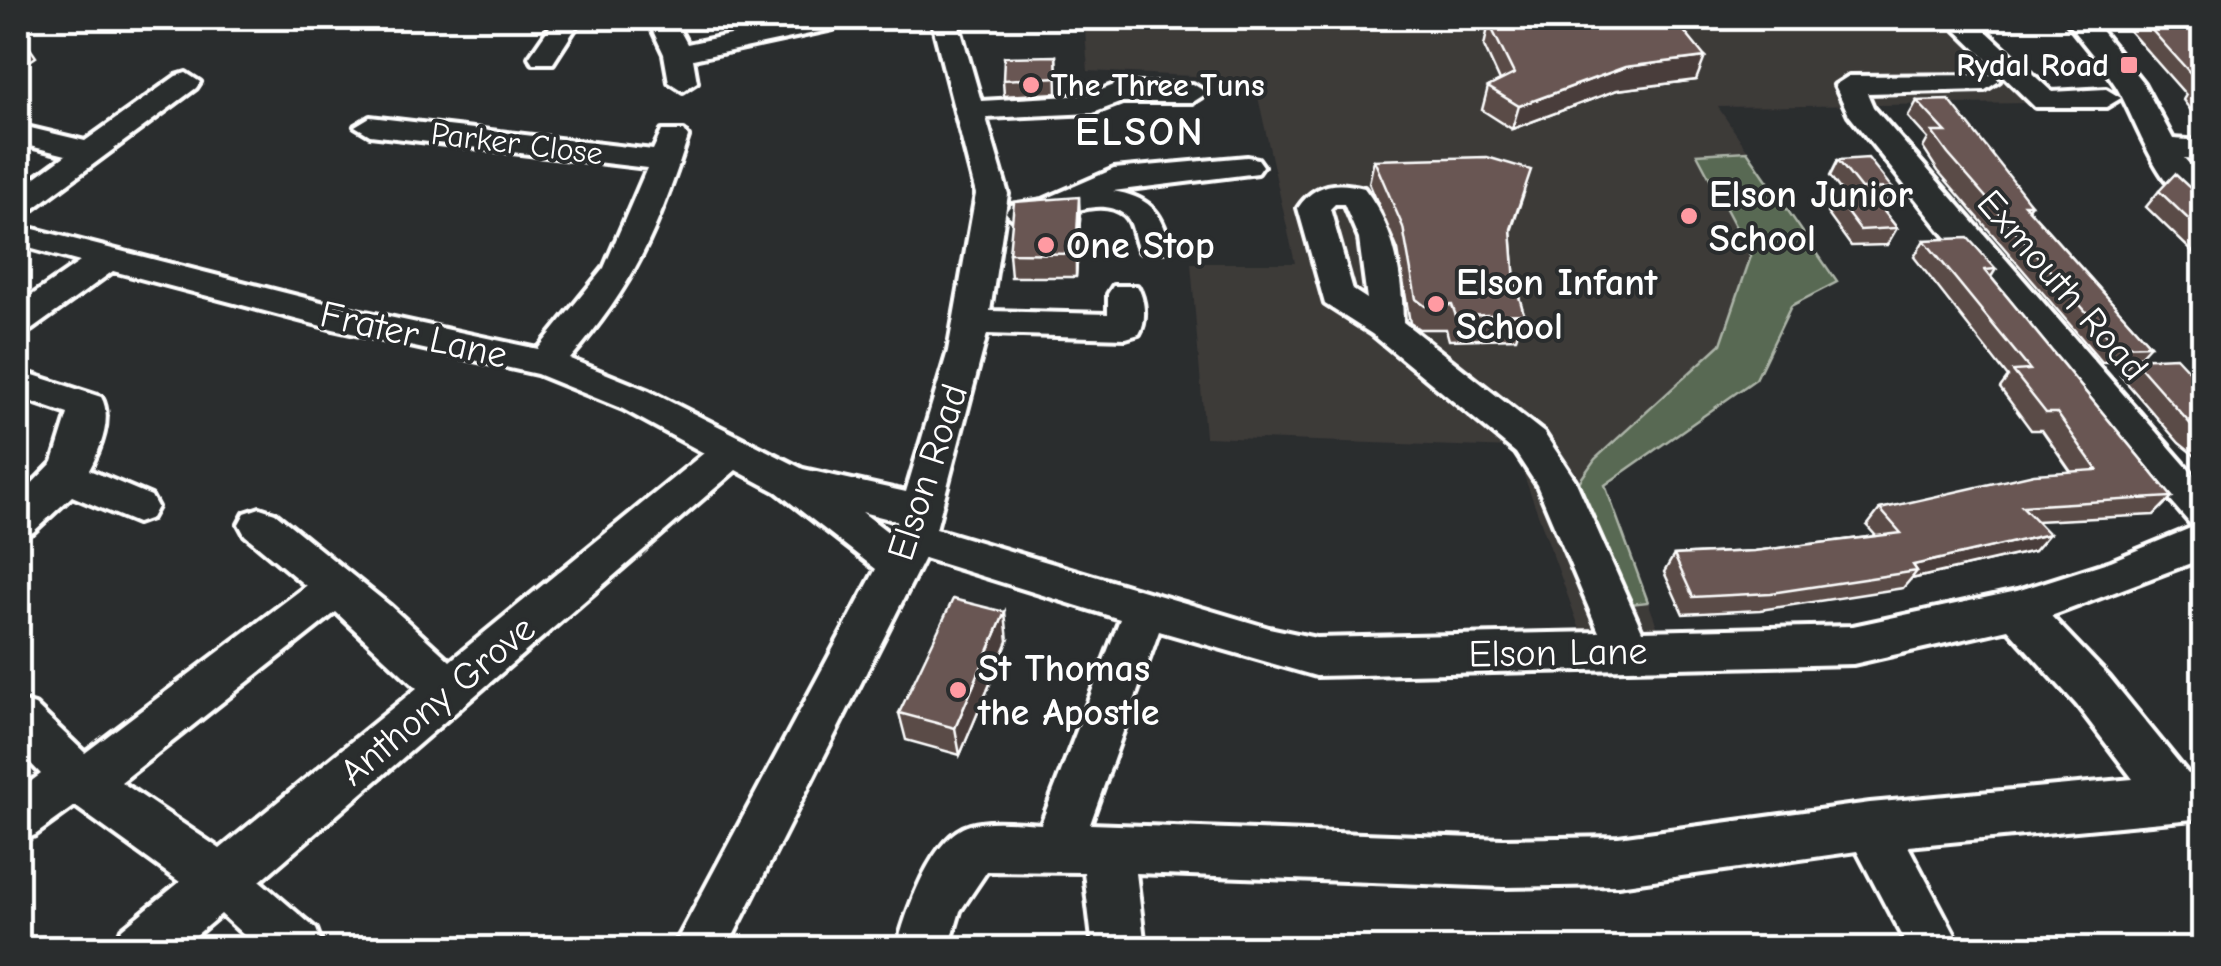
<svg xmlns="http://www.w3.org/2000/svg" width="2221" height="966" font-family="'Comic Neue',sans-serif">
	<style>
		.built { fill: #3d3a39 }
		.green { fill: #596952; stroke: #acb4a8; stroke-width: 2.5 }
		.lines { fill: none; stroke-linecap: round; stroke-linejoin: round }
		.minor-casing { stroke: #fff; stroke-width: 8 }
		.minor { fill: #2a2d2e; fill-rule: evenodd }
		.wall { fill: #5a4b47; stroke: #fff; stroke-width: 2.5 }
		.shaded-wall { fill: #4a3d3a; stroke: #fff; stroke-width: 2.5 }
		.building { fill: #695753; stroke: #fff; stroke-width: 2.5 }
		.poi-dot { fill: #ff9aa2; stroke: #2a2d2e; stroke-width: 4 }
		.labels { text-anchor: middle; stroke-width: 8; stroke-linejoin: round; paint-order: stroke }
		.far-poi-label { font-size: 32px; font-weight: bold; fill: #fff; stroke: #2a2d2e; text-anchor: end }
		.far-street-label { font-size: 32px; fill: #fff; stroke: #2a2d2e }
		.poi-label { font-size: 38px; font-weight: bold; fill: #fff; stroke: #2a2d2e; text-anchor: start }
		.street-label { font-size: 38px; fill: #fff; stroke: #2a2d2e }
		.far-district-label { font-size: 40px; font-weight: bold; letter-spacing: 2.5px; fill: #fff; stroke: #2a2d2e }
	</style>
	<rect width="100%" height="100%" fill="#2a2d2e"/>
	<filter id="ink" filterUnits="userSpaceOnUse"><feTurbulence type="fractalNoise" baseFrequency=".01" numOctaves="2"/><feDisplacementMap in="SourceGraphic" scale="20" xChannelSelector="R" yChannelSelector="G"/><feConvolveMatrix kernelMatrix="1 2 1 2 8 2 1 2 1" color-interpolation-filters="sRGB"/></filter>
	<g filter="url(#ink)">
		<polygon class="built" points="1084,18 1940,18 2033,103 1718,107 1837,282 1791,306 1756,379 1605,485 1660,634 1582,635 1514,448 1205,437 1191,263 1295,263 1254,79 1088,71"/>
		<polygon class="green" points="1747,151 1837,282 1791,306 1756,379 1605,485 1648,602 1622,605 1579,482 1595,459 1721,344 1751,256 1697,154"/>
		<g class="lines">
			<defs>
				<g id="minor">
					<polygon points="556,18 582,18 553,63 533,63 529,57"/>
					<polygon points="647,18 673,18 687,44 811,18 846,21 833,29 693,59 697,82 683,91 669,82 664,54"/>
					<path d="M931 18H957L981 101 1088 95 1117 84H1193L1207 93 1193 102H1122L1093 113 986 118 1008 194 990 311 1108 314V294L1113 286H1137C1145 299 1147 321 1139 334L1126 338 987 334 936 529 1269 628 1316 638 1599 632 1537 485 1516 453 1372 334 1325 304 1298 208C1315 183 1336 181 1364 188 1394 227 1402 273 1403 322L1544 433 1575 480 1642 631 1853 626 2017 591 2111 561 2193 527 1942 232 1849 115 1835 85 1849 76 1995 75 1999 81 1985 90 1867 93 1873 107 2204 487V558L2051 616 2109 677 2188 774 2204 773V818L1908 846 1962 948H1908L1857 851 1618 885 1503 887 1136 873 1145 948H1093L1084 872 987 871 960 911 949 948H897C906 913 931 836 970 825 991 819 1019 823 1041 824L1120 619 924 558 727 948H673L876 569 777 492 736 470 260 881 316 929 323 948H258L221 914 181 948H115L122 929 180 882 75 806 35 835 18 842V791L41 774 18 750V700L35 705 85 753 306 586 245 535 239 524 245 513 260 508 275 513 389 605 450 661 704 453 623 409 537 374 333 329 113 271 31 330 18 334V305L80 262 18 245V225L333 305 538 349 604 268 647 168 370 135 355 126 370 117 653 150 662 131H684L688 137C658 229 635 284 570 359L649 391 803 469 906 492 948 351 976 194ZM1335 204H1344L1359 239 1367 299 1353 290 1330 209ZM862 512 897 521 893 536ZM336 612 417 688 220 849 121 782ZM2008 629 2077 705 2133 779 1870 803 1618 837 1503 839 1090 824 1159 631 1316 676 1853 664Z"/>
					<polygon points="1944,18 1972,18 2052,92 2106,89 2121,98 2106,107 2035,107"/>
					<path d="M2064 18H2091L2143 83 2173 139 2204 141V159L2184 158 2204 181V210C2159 198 2138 122 2116 86 2101 62 2080 41 2064 18Z"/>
					<polygon points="186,73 200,82 196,88 29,212 18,215 18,190 66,155 18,143 18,125 85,141 176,76"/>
					<path d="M1247 157 1258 159 1263 166 1258 173 1113 191C1147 197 1162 210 1169 244L1164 251H1140C1133 240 1135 224 1125 215 1090 186 1028 245 1006 212L1011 205 1043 200 1114 169Z"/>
					<path d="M18 370 101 397C113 418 100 450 89 470L151 496 157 507 151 518 137 523 72 496 33 532 18 537V498L53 462 68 414 18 397Z"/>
				</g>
			</defs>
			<use href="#minor" class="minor-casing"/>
			<use href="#minor" class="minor"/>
		</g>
		<g class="wall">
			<polygon points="1536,18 1649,18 1696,80 1617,90 1512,129 1482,110 1488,87 1500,81 1484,46 1489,23 1534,23"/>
			<polygon points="2118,18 2204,18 2204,128 2183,100 2186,95"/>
			<polygon points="1056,56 1057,93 1004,96 1003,80"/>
			<polygon points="1917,101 2031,204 2028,208 2150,345 2137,359 2204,387 2204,463 2179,443 2120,375 2131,361 2102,362 1938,171 1923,148 1928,139 1908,117"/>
			<polygon points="1374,160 1524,193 1511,231 1515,283 1524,314 1516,338 1449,340 1446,329 1419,329 1410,323 1398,250 1369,183"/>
			<polygon points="1838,160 1892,188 1883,204 1878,204 1897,228 1887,245 1851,246 1827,213 1835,197 1845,196 1830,176"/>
			<polygon points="2159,191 2204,201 2204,263 2146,207"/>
			<polygon points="1080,220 1076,277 1011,277 1009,253"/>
			<polygon points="1924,240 1996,269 1991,277 2172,497 2154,515 2037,521 2034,551 1911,579 1903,588 1760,610 1683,614 1664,572 1674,555 1754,551 1876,536 1867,526 1880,509 2071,472 2042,430 2031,430 2000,388 2008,377 1914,257"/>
			<polygon points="1008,641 960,755 906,740 899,713"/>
		</g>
		<g class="shaded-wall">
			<polygon points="25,41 36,57 18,69 18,46"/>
			<polygon points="1705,57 1696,80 1617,90 1512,129 1519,106 1625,67"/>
			<polygon points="1079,197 1080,220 1076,277 1076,254"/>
			<polygon points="2049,534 2034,551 1911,579 1917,571 1913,565"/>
			<polygon points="1005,612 1008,641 960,755 955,728"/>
		</g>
		<g class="building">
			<polygon points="1546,18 1649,18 1654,25 1679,25 1705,57 1625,67 1519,106 1488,87 1514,74 1489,23 1548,22"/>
			<polygon points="2141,18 2204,18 2204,39 2194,38 2204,50 2204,97 2194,84 2201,85"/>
			<polygon points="1056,56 1057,77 1003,80 1004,57"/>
			<polygon points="1949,100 2031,204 2024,204 2150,345 2116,346 1948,154 1932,132 1946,132 1917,101"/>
			<polygon points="1487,157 1531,170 1511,229 1515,283 1524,314 1456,316 1452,305 1425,306 1416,299 1403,227 1374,160"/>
			<polygon points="1868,158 1892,188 1861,189 1838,160"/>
			<polygon points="2175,174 2204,201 2204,234 2159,191"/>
			<polygon points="1871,195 1897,228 1860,230 1835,197"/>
			<polygon points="1079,197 1076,254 1009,253 1014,202"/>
			<polygon points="1968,238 1996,269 1985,270 2172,497 2022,506 2049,534 1913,565 1917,571 1771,593 1693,597 1674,555 1754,551 1901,533 1880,509 2034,474 2097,470 2057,413 2046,413 2013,371 2030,370 1924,240"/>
			<polygon points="2176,357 2204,387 2204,436 2194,428 2133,359"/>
			<polygon points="953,599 1005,612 955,728 899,713"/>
		</g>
	</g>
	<g class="poi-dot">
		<rect x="2119" y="55" width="20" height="20" rx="5"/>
		<circle cx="1031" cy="85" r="10"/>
		<circle cx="1689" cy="216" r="10"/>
		<circle cx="1046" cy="245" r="10"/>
		<circle cx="1436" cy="304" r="10"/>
		<circle cx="958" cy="690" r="10"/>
	</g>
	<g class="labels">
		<g class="far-poi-label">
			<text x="2109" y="76">Rydal Road</text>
			<text x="1051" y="96" text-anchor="start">The Three Tuns</text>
		</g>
		<g class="far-street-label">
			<text transform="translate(517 143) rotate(7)" y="11">Parker Close</text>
		</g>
		<g class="poi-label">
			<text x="1709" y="207">Elson Junior<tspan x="1709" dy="44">School</tspan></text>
			<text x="1066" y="258">One Stop</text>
			<text x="1456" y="295">Elson Infant<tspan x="1456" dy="44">School</tspan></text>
			<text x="978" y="681">St Thomas<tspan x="978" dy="44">the Apostle</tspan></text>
		</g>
		<g class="street-label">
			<text transform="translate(2063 285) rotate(49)" y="13">Exmouth Road</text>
			<text transform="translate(414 334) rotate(13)" y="13">Frater Lane</text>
			<text transform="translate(927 472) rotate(-72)" y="13">Elson Road</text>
			<text transform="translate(1558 652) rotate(-1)" y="13">Elson Lane</text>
			<text transform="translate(437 700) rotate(-40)" y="13">Anthony Grove</text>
		</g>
		<g class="far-district-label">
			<text x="1140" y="145">ELSON</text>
		</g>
	</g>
	<rect width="2221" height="966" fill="none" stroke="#2a2d2e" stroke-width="60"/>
	<rect x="30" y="30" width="2161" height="906" fill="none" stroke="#fff" stroke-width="4" filter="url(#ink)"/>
</svg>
